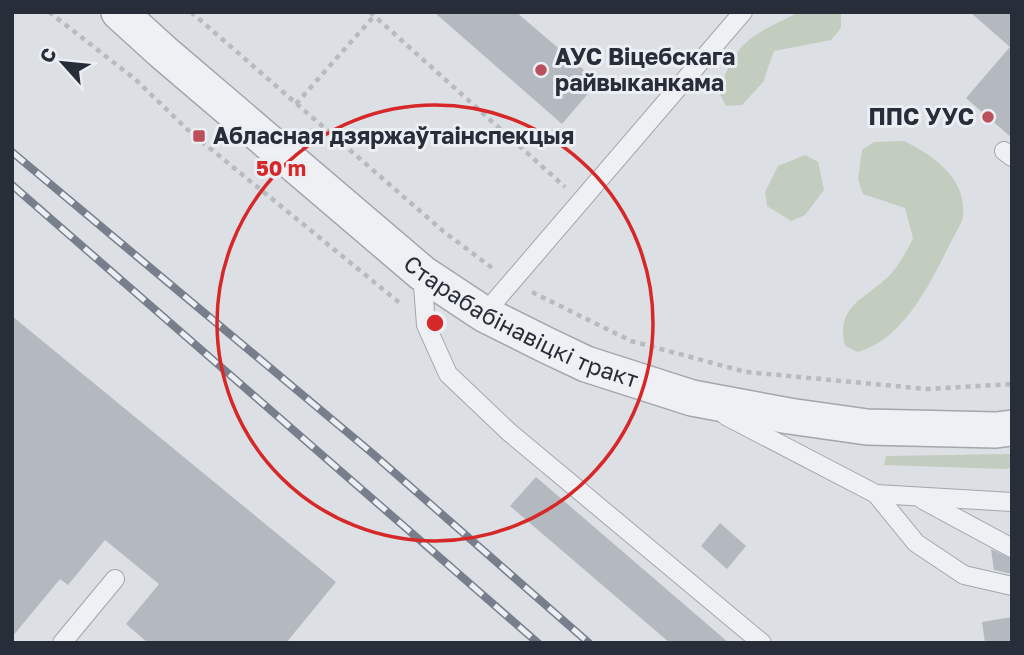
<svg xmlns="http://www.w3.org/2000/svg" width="1024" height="655" font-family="'Golos Text',sans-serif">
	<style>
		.green { fill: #c2cdbf }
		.building { fill: #b4b9c0 }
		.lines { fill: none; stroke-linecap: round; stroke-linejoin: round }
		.lane-casing { stroke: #a2a6ad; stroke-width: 20 }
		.street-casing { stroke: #a2a6ad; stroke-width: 38 }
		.path { stroke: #b7babf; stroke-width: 4.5; stroke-dasharray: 5 5; stroke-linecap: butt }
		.lane { stroke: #eef0f3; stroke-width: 18 }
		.street { stroke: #eef0f3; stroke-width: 35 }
		.rail-casing { stroke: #787f8c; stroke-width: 8 }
		.rail { stroke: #ebeef3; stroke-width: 5; stroke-dasharray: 16; stroke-linecap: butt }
		.ring { fill: none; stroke: #d62828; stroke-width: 3.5 }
		.poi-dot { fill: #bc4f5c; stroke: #ebeef3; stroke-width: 2.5 }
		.labels { text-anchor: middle; stroke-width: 6; stroke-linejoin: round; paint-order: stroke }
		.poi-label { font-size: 23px; font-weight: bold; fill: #282e39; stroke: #ebeef3; text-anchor: start }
		.street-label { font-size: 23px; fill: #282e39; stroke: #ebeef3 }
		.centre { fill: #d62828; stroke: #ebeef3; stroke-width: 3.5 }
		.ring-label { font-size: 21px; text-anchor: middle; font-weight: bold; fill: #d62828; stroke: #ebeef3; stroke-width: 6; stroke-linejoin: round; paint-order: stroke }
	</style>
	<rect width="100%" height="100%" fill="#dcdfe4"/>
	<g class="green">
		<path d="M799 12 841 13V28L831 40 774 51 763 82 742 105 726 106 719 92C737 38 751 37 799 12Z"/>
		<path d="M904 141C936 157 970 181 962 221 937 266 912 336 858 352L845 346C835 305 866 299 889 276 899 265 907 251 913 238L905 208 863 194 858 179 862 150 874 142Z"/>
		<polygon points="805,155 818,162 824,190 805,215 791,221 767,206 765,192 778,166"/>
		<polygon points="1012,454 1012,468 1004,469 884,465 886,456"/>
	</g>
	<g class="building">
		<polygon points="434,12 516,12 598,82 562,124"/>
		<polygon points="970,12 1012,12 1012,138 966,98 1010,47"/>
		<polygon points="12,316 336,582 286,643 148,643 126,624 159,584 105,540 68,585 60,579 12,637"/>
		<polygon points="536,477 729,643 670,643 510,506"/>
		<polygon points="720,523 746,546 727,569 701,546"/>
		<polygon points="991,549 1012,559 1012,574 994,570"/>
		<polygon points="1012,617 1012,643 985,643 982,622"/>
	</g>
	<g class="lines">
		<defs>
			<g id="lane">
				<polyline points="1004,151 1012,157"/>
				<polyline points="422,273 426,325 448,374 509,432 762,643"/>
				<polyline points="484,314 743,12"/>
				<polyline points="726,416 876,494 1012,502"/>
				<polyline points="876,494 916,543 964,575 1012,586"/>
				<polyline points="923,500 1012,548"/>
				<polyline points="62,643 115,579"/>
			</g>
			<g id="street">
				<path id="s1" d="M119 12 163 52 422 273 484 314 546 345 586 364 692 398 789 416 867 427 996 430 1012 428"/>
			</g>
		</defs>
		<use href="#lane" class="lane-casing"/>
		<use href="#street" class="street-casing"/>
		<g class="path">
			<polyline points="49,12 135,79 190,132 401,304"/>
			<polyline points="191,12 443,231 495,270"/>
			<polyline points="370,12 565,187"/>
			<polyline points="296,104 374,16"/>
			<polyline points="532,292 631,341 746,372 927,389 1012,384"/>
		</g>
		<use href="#lane" class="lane"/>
		<use href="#street" class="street"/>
		<defs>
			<g id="rail">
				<polyline points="12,152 372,453 589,643"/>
				<polyline points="12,185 538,643"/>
			</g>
		</defs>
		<use href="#rail" class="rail-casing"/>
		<use href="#rail" class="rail"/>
	</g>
	<circle class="ring" cx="435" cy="323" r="218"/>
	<g class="poi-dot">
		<circle cx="541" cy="70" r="7"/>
		<circle cx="988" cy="117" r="7"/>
		<rect x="192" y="129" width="14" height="14" rx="3.5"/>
	</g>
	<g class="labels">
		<g class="poi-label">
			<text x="555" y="65">АУС Віцебскага<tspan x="555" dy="26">райвыканкама</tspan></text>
			<text x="974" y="125" text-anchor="end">ППС УУС</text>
			<text x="213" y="144">Абласная дзяржаўтаінспекцыя</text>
		</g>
		<g class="street-label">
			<text dy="8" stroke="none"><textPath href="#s1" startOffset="511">Старабабінавіцкі тракт</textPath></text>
		</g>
	</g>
	<circle cx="435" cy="323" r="10" class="centre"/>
	<g class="ring-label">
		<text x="281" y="176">50 m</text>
	</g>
	<rect width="1024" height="655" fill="none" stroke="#282e39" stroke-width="28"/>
	<g transform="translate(63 63) rotate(297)" stroke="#ebeef3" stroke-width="5" paint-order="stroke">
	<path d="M0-5L12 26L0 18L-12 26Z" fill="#282e39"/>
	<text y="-10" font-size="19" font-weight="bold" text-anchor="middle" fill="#282e39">С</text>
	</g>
</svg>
